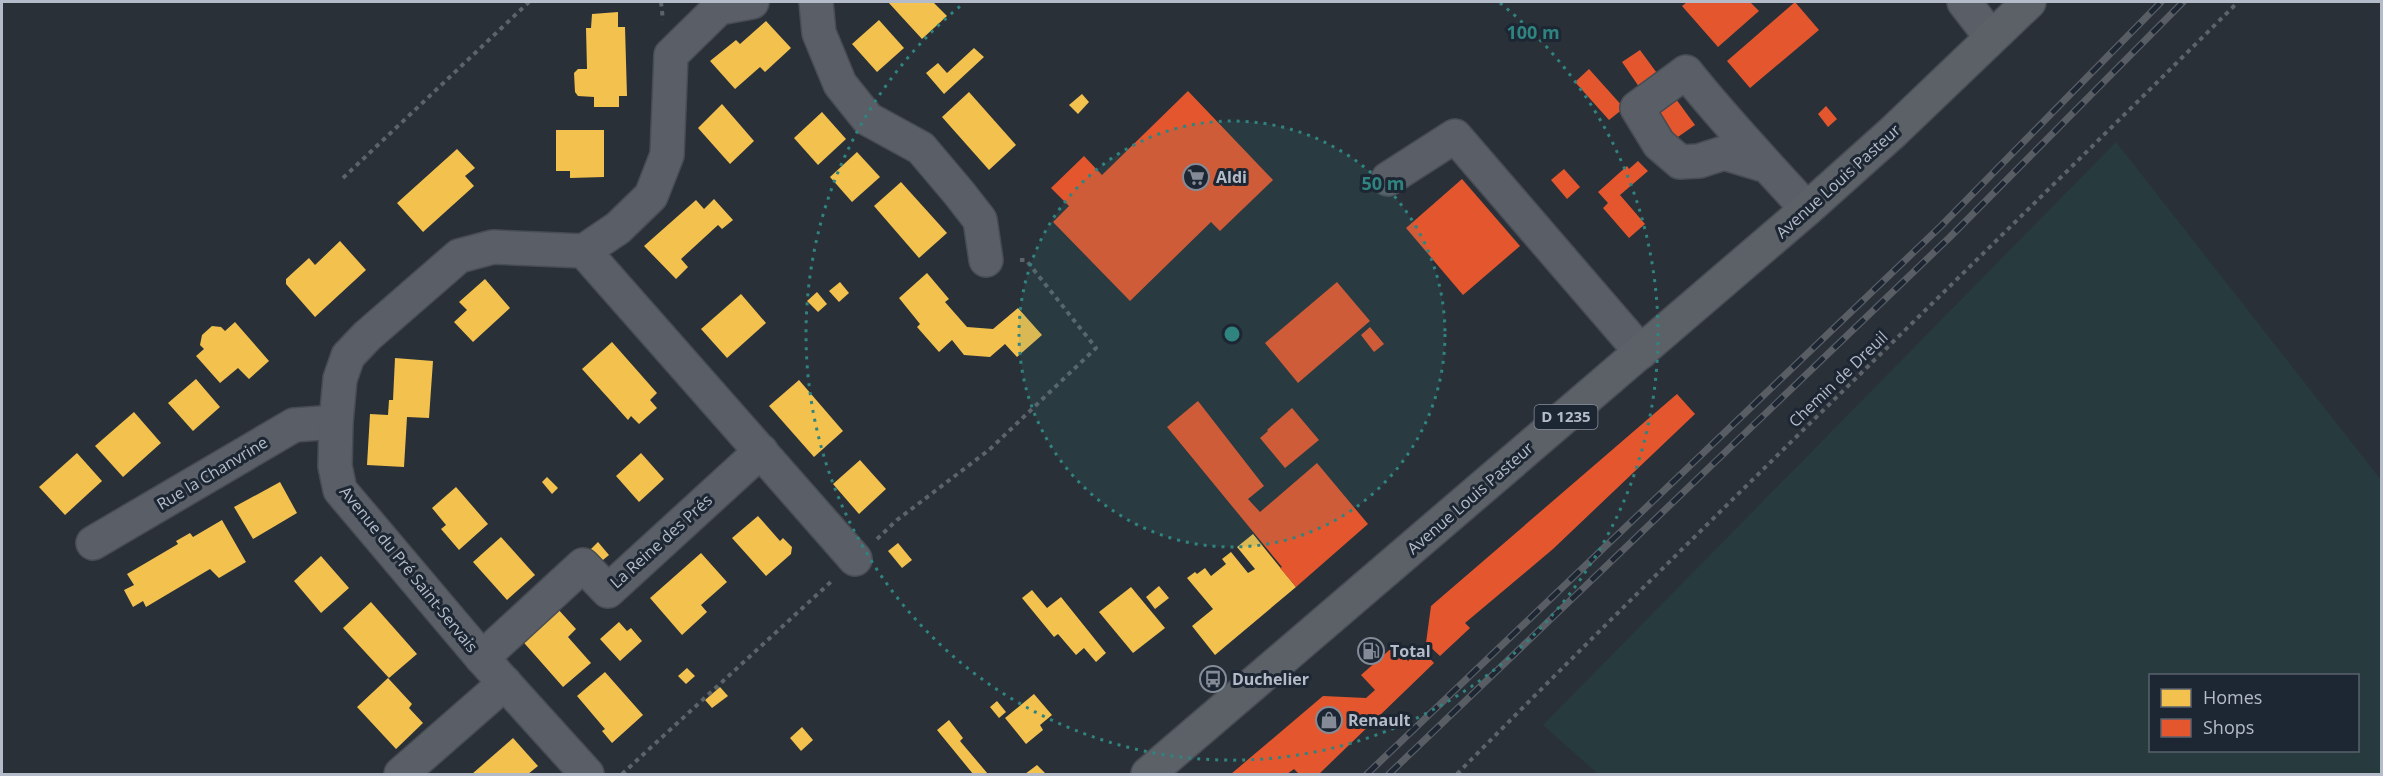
<svg xmlns="http://www.w3.org/2000/svg" width="2383" height="776" font-family="'Open Sans',sans-serif">
	<style>
		.green { fill: #273a3e; fill-rule: evenodd }
		.homes { fill: #f2c14e }
		.shops { fill: #e4572e }
		.lines { fill: none; stroke-linecap: round; stroke-linejoin: round }
		.minor-casing { stroke: #484c53; stroke-width: 36 }
		.major-casing { stroke: #484c55; stroke-width: 36 }
		.path { stroke: #5d636a; stroke-width: 4; stroke-dasharray: 4.5 4.5; stroke-linecap: butt }
		.minor { stroke: #5a5e66; stroke-width: 33 }
		.major { stroke: #5c6168; stroke-width: 33 }
		.rail-casing { stroke: #595d64; stroke-width: 7 }
		.rail { stroke: #1d2633; stroke-width: 4.5; stroke-dasharray: 14; stroke-linecap: butt }
		.ring { fill: none; stroke: #308480; stroke-width: 3; stroke-dasharray: 3 6 }
		.labels { text-anchor: middle; stroke-width: 6; stroke-linejoin: round; paint-order: stroke }
		.shield { fill: #1d2633; stroke: #878f9c; stroke-width: 1.5 }
		.shield-label { font-size: 15px; font-weight: bold; fill: #b4bcc9 }
		.poi-label { font-size: 16px; font-weight: bold; fill: #b4bcc9; stroke: #1d2633; text-anchor: start }
		.street-label { font-size: 16px; fill: #b4bcc9; stroke: #1d2633 }
		.centre { fill: #308480; stroke: #1d2633; stroke-width: 3 }
		.ring-label { font-size: 18px; text-anchor: middle; font-weight: bold; fill: #308480; stroke: #1d2633; stroke-width: 6; stroke-linejoin: round; paint-order: stroke }
	</style>
	<rect width="100%" height="100%" fill="#2a3038"/>
	<path class="green" d="M2116 142 2381 480V774H1598L1543 725ZM2150 676H2358V750H2150Z"/>
	<g class="homes">
		<polygon points="888,2 933,2 947,16 922,39"/>
		<polygon points="618,12 618,27 625,27 627,96 619,96 619,107 594,107 594,97 578,96 575,92 574,73 578,69 587,69 586,28 591,28 592,14"/>
		<polygon points="879,20 904,48 877,72 852,44"/>
		<polygon points="766,21 791,48 765,72 760,67 735,89 710,61 736,40 740,44"/>
		<polygon points="974,48 984,57 944,94 926,73 938,63 947,73"/>
		<polygon points="969,92 1016,145 989,170 942,117"/>
		<polygon points="1082,94 1089,102 1078,114 1069,105"/>
		<polygon points="722,104 754,141 730,164 698,128"/>
		<polygon points="822,112 846,139 818,165 794,138"/>
		<polygon points="556,130 604,130 604,177 570,178 570,171 556,171"/>
		<polygon points="457,149 475,168 465,176 474,186 423,232 397,203"/>
		<polygon points="857,152 880,177 852,202 830,177"/>
		<polygon points="901,182 947,233 919,258 874,206"/>
		<polygon points="714,199 733,220 722,229 718,225 681,259 688,267 676,279 644,246 696,200 704,209"/>
		<polygon points="340,241 366,270 315,317 286,284 286,279 309,258 315,265"/>
		<polygon points="927,273 949,299 945,302 967,327 993,329 1018,308 1042,335 1017,357 1005,344 990,357 964,355 952,340 939,352 917,327 920,324 899,298"/>
		<polygon points="485,279 510,308 473,342 454,322 467,310 459,302"/>
		<polygon points="840,282 849,293 839,302 829,291"/>
		<polygon points="817,292 827,304 818,312 807,301"/>
		<polygon points="741,294 766,323 727,358 701,329"/>
		<polygon points="235,322 269,361 249,379 238,368 220,383 196,356 204,349 200,345 202,335 212,326 221,327 225,331"/>
		<polygon points="612,342 657,393 650,400 657,408 639,424 631,416 628,420 582,369"/>
		<polygon points="395,358 433,361 429,418 407,417 404,467 367,465 370,414 388,415 389,400 393,400"/>
		<polygon points="196,379 220,407 193,431 168,403"/>
		<polygon points="799,380 843,431 814,457 769,406"/>
		<polygon points="134,412 161,443 123,477 95,446"/>
		<polygon points="77,453 102,481 65,515 39,487"/>
		<polygon points="641,453 664,479 639,502 616,476"/>
		<polygon points="860,460 886,489 859,514 833,484"/>
		<polygon points="547,477 558,488 552,494 542,482"/>
		<polygon points="280,482 297,513 253,539 234,507"/>
		<polygon points="456,487 488,524 459,550 441,529 446,525 432,508"/>
		<polygon points="758,516 780,541 783,538 792,547 791,554 766,576 732,538"/>
		<polygon points="222,520 246,562 219,578 210,569 146,607 143,601 133,607 124,590 134,585 127,574 178,544 176,541 190,533 193,537"/>
		<polygon points="1253,534 1296,587 1215,655 1192,626 1213,609 1187,578 1195,572 1197,574 1205,568 1211,576 1226,564 1222,559 1231,552 1248,573 1255,569 1237,547"/>
		<polygon points="501,537 535,575 507,600 473,562"/>
		<polygon points="598,542 609,555 597,565 587,553"/>
		<polygon points="898,543 912,560 902,568 888,551"/>
		<polygon points="701,553 727,582 701,605 707,612 682,635 650,598"/>
		<polygon points="321,556 349,588 321,613 294,581"/>
		<polygon points="1159,586 1169,598 1155,609 1146,597"/>
		<polygon points="1131,587 1165,628 1133,653 1099,612"/>
		<polygon points="1032,590 1047,608 1061,597 1106,653 1096,662 1084,648 1076,655 1058,634 1054,637 1022,598"/>
		<polygon points="371,602 417,654 389,678 343,628"/>
		<polygon points="557,608 576,629 568,637 591,663 563,687 518,636"/>
		<polygon points="619,622 627,631 631,628 642,641 620,661 600,639"/>
		<polygon points="687,668 695,676 686,684 678,676"/>
		<polygon points="605,672 643,715 612,743 602,731 605,729 577,696"/>
		<polygon points="388,678 412,704 409,708 423,723 396,749 357,707"/>
		<polygon points="720,687 728,696 712,708 705,700"/>
		<polygon points="1034,694 1052,715 1040,725 1043,730 1026,744 1005,718"/>
		<polygon points="997,701 1006,712 999,718 990,707"/>
		<polygon points="949,720 963,738 960,741 988,774 973,774 937,730"/>
		<polygon points="802,727 813,740 801,751 790,738"/>
		<polygon points="513,738 538,766 528,774 472,774"/>
		<polygon points="1037,765 1046,774 1025,774"/>
	</g>
	<g class="shops">
		<polygon points="1687,2 1750,2 1759,11 1718,47 1682,6"/>
		<polygon points="1795,2 1819,30 1750,88 1727,61"/>
		<polygon points="1640,50 1695,125 1675,139 1622,62"/>
		<polygon points="1589,69 1624,108 1609,120 1575,82"/>
		<polygon points="1188,91 1273,180 1220,231 1211,222 1130,301 1053,222 1069,206 1051,188 1084,156 1102,175"/>
		<polygon points="1826,106 1837,119 1828,127 1818,114"/>
		<polygon points="1638,161 1648,171 1620,195 1645,224 1629,238 1603,208 1608,203 1598,192 1627,166 1629,169"/>
		<polygon points="1564,169 1580,187 1567,199 1551,180"/>
		<polygon points="1462,179 1520,246 1463,295 1406,228"/>
		<polygon points="1337,282 1370,321 1298,383 1265,343"/>
		<polygon points="1370,327 1384,344 1374,352 1361,335"/>
		<polygon points="1677,394 1695,414 1553,549 1465,623 1470,628 1440,656 1426,643 1431,606"/>
		<polygon points="1198,401 1264,486 1248,499 1260,512 1317,463 1368,524 1296,587 1280,568 1282,567 1167,427"/>
		<polygon points="1292,408 1319,440 1285,468 1260,438 1268,431 1267,430"/>
		<polygon points="1394,646 1408,661 1421,649 1434,663 1319,774 1299,774 1294,769 1287,774 1231,774 1323,696 1366,698 1375,690 1361,675"/>
	</g>
	<g class="lines">
		<defs>
			<g id="minor">
				<polyline points="816,2 819,33 840,84 868,119 921,148 959,193 980,220 986,260"/>
				<polyline points="1964,2 1991,37"/>
				<path d="M1767 166 1724 153 1699 161 1680 162 1659 144 1637 108 1686 72C1724 120 1766 164 1807 209"/>
				<polyline points="1388,179 1455,136 1641,352"/>
				<polyline points="584,251 855,559"/>
				<polyline points="93,543 294,425 336,422"/>
				<polyline points="482,658 583,565 608,591 761,451"/>
				<polyline points="401,774 505,683"/>
				<polyline points="587,774 482,658 340,490 335,466 336,422 340,379 348,356 367,336 459,256 493,247 584,251 618,228 651,196 667,155 671,55 719,8 752,2"/>
			</g>
			<polyline id="major" points="1148,774 1807,209 1893,132 2029,2"/>
		</defs>
		<use href="#minor" class="minor-casing"/>
		<use href="#major" class="major-casing"/>
		<g class="path">
			<polyline points="661,2 663,20"/>
			<polyline points="343,178 529,2"/>
			<polyline points="877,539 897,520 989,450 1096,348 1026,260 1016,260"/>
			<polyline points="622,774 834,579"/>
			<path d="M1457 774C1714 514 1979 260 2238 2"/>
		</g>
		<use href="#minor" class="minor"/>
		<use href="#major" class="major"/>
		<defs>
			<g id="rail">
				<polyline points="1367,774 1941,226 2161,2"/>
				<polyline points="1389,774 1950,237 2183,2"/>
			</g>
		</defs>
		<use href="#rail" class="rail-casing"/>
		<use href="#rail" class="rail"/>
	</g>
	<circle cx="1232" cy="334" r="213" fill="#308480" fill-opacity=".12"/>
	<g class="ring">
		<circle cx="1232" cy="334" r="213"/>
		<path d="M1500 3A426 426 0 1 1 964 3"/>
	</g>
	<defs>
		<symbol id="supermarket-ring" viewBox="-11 -11 22 22"><circle r="9.5" fill="#1d2633" stroke="#848b96" stroke-width="1.5"/><path d="M-6-5.5h2.5l.6 2H6L4.5 2H-2.5L-4.4-4H-6ZM-1.5 3.2a1.3 1.3 0 1 0 .1 0ZM3 3.2a1.3 1.3 0 1 0 .1 0Z" fill="#848b96"/></symbol>
		<symbol id="fuel-ring" viewBox="-11 -11 22 22"><circle r="9.5" fill="#1d2633" stroke="#848b96" stroke-width="1.5"/><path d="M-5.5-6h7V0h2V4h1.3V-2.5L3-4.5l.8-.8L6-3V5H2.5V1h-1V6h-7ZM-4.2-4.7v3.2H.2V-4.7Z" fill="#848b96"/></symbol>
		<symbol id="bus-ring" viewBox="-11 -11 22 22"><circle r="9.5" fill="#1d2633" stroke="#848b96" stroke-width="1.5"/><path d="M-5-6H5V4H4V6H2V4H-2V6H-4V4H-5ZM-3.5-4V0h7V-4ZM-3.5 1.2v1.5H-2V1.2ZM2 1.2v1.5H3.5V1.2Z" fill="#848b96"/></symbol>
		<symbol id="shop-ring" viewBox="-11 -11 22 22"><circle r="9.5" fill="#1d2633" stroke="#848b96" stroke-width="1.5"/><path d="M-5-2.5h2.3a2.7 3.5 0 0 1 5.4 0H5L5.5 6h-11ZM-1.5-2.5h3a1.5 2.3 0 0 0-3 0Z" fill="#848b96"/></symbol>
	</defs>
	<g fill-rule="evenodd">
		<use href="#supermarket-ring" x="1181" y="162" width="30" height="30"/>
		<use href="#fuel-ring" x="1356" y="636" width="30" height="30"/>
		<use href="#bus-ring" x="1198" y="664" width="30" height="30"/>
		<use href="#shop-ring" x="1314" y="705" width="30" height="30"/>
	</g>
	<g class="labels">
		<rect class="shield" x="1534.5" y="405" width="63" height="24" rx="4.5"/>
		<g class="shield-label">
			<text x="1566" y="422">D 1235</text>
		</g>
		<g class="poi-label">
			<text x="1216" y="183">Aldi</text>
			<text x="1390" y="657">Total</text>
			<text x="1232" y="685">Duchelier</text>
			<text x="1348" y="726">Renault</text>
		</g>
		<g class="street-label">
			<text transform="translate(1838 181) rotate(-42)" y="6">Avenue Louis Pasteur</text>
			<text transform="translate(1838 379) rotate(-44)" y="6">Chemin de Dreuil</text>
			<text transform="translate(212 473) rotate(-31)" y="6">Rue la Chanvrine</text>
			<text transform="translate(1470 498) rotate(-41)" y="6">Avenue Louis Pasteur</text>
			<text transform="translate(661 541) rotate(-42)" y="6">La Reine des Prés</text>
			<text transform="translate(409 569) rotate(51)" y="6">Avenue du Pré Saint-Servais</text>
		</g>
	</g>
	<circle cx="1232" cy="334" r="9" class="centre"/>
	<g class="ring-label">
		<text x="1533" y="39">100 m</text>
		<text x="1383" y="190">50 m</text>
	</g>
	<rect width="2383" height="776" fill="none" stroke="#b4bcc9" stroke-width="6"/>
	<rect x="2149" y="674" width="210" height="78" fill="#1d2633" stroke="#59626f" stroke-width="1.5"/>
	<rect x="2161" y="689" width="30" height="18" fill="#f2c14e" stroke="#59626f" stroke-width="1.5"/>
	<text x="2203" y="704" font-size="18" fill="#b4bcc9">Homes</text>
	<rect x="2161" y="719" width="30" height="18" fill="#e4572e" stroke="#59626f" stroke-width="1.5"/>
	<text x="2203" y="734" font-size="18" fill="#b4bcc9">Shops</text>
</svg>
